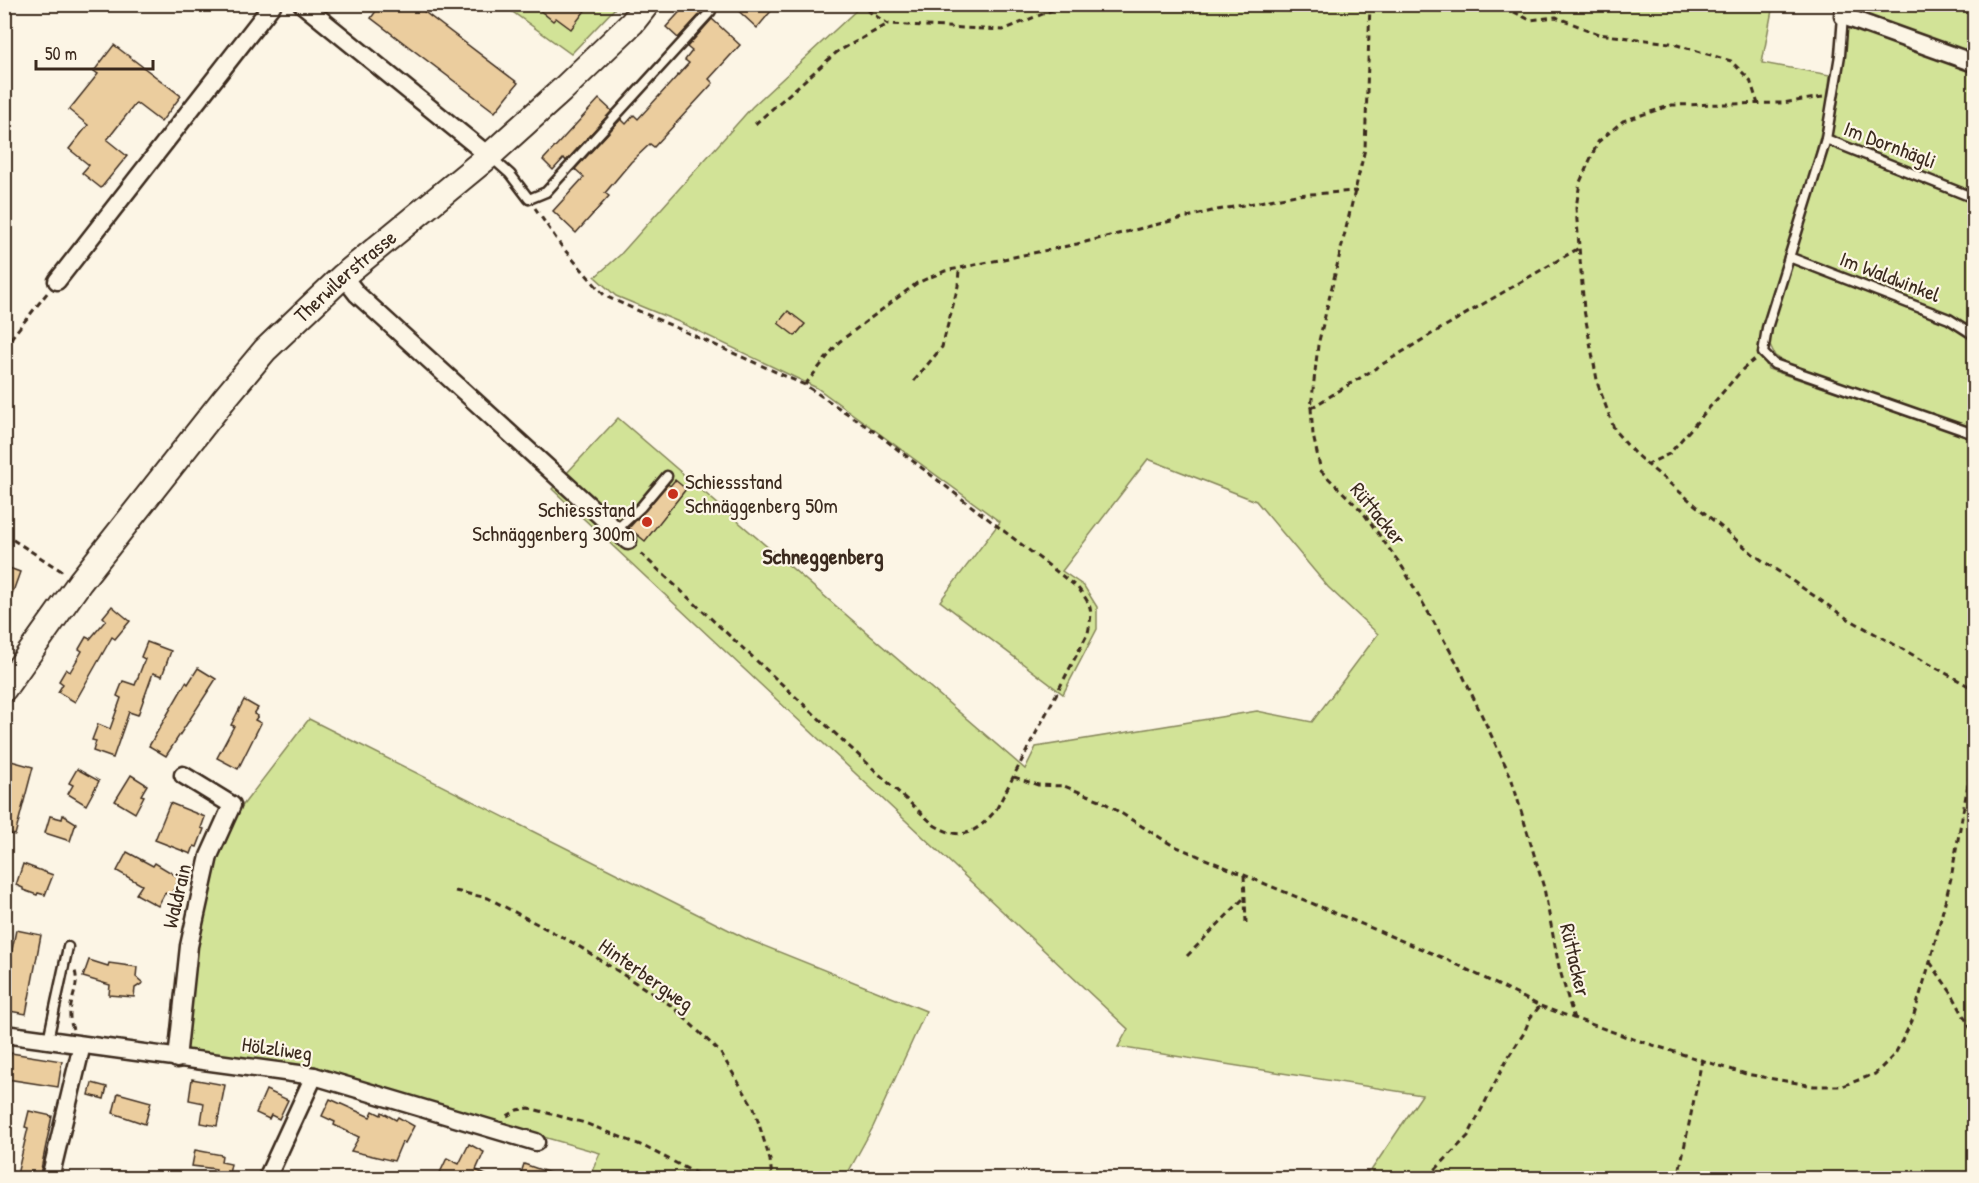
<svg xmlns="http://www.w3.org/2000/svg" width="1979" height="1183" font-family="'Patrick Hand',sans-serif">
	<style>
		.green { fill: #d2e397; stroke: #86865a; stroke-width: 1.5 }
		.building { fill: #ebcd9e; stroke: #3b2a1e; stroke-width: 1.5 }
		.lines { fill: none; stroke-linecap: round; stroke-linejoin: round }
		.lane-casing { stroke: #3b2a1e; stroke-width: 13 }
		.street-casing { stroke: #3b2a1e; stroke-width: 21 }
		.secondary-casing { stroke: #3b2a1e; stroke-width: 28 }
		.path { stroke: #3b2a1e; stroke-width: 3; stroke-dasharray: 6 4.5; stroke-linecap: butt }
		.lane { stroke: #fcf5e5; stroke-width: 8 }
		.street { stroke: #fcf5e5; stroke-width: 16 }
		.secondary { stroke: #fcf5e5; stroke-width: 24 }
		.poi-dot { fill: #c8321e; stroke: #fcf5e5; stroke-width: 2 }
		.labels { text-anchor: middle; stroke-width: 4.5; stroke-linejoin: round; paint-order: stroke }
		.street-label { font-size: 21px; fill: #3b2a1e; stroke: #fcf5e5 }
		.poi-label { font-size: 21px; fill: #3b2a1e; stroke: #fcf5e5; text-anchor: start }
		.neighbourhood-label { font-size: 22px; font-weight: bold; fill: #3b2a1e; stroke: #fcf5e5 }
	</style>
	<rect width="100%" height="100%" fill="#fcf5e5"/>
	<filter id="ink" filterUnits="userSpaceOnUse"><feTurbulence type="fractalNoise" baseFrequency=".0167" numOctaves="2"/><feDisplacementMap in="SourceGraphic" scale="12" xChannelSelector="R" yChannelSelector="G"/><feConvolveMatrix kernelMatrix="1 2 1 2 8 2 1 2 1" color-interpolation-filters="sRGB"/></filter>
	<g filter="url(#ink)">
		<g class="green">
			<polygon points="503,5 618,5 571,54"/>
			<polygon points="862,5 1773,5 1762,63 1830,75 1827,107 1815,157 1758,346 1768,369 1974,439 1974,1178 1366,1178 1422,1095 1118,1047 1128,1029 552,489 618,418 1025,769 1036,747 1257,711 1312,722 1378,634 1328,587 1256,501 1148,459 1062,571 1084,586 1097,607 1097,629 1063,694 940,601 1000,522 817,388 679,322 616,296 595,277 620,255 752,107"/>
			<polygon points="1849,5 1974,5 1974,430 1789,365 1775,356 1768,342 1832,132 1843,75"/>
			<polygon points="309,719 747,939 926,1011 873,1127 845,1178 589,1178 600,1153 318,1073 184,1054 198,947 218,858 240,809"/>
		</g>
		<g class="building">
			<polygon points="381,4 414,4 518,83 495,112 371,18"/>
			<polygon points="532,4 590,4 571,29 556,18 553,21"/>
			<polygon points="687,4 696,4 703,11 678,38 666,27"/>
			<polygon points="731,4 777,4 757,28"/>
			<polygon points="712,19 740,45 709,79 713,83 654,147 650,144 631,162 605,193 609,196 576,233 553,211 584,177 575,169 621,119 626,124 634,115 638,119 669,85 689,63 685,60 692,51 687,47"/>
			<polygon points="114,45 181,96 161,122 136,103 107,140 127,156 101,188 82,173 89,165 69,149 88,125 69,110 98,74 94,71"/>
			<polygon points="599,99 612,111 566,161 564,158 553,170 543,160"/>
			<polygon points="788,311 805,324 795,336 778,323"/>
			<polygon points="675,480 686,489 645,541 629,528 668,484 670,486"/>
			<polygon points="4,566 20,572 6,611 4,611"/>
			<polygon points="112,606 130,621 115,639 112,637 75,702 58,692 63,684 59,681 66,669 70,672 82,651 79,649 86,637 90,639 106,620 103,617"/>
			<polygon points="147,642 171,651 162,676 153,673 138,715 129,712 113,758 93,751 96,741 92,740 98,724 110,729 121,698 117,696 123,681 135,685 145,659 141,657"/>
			<polygon points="198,668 216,679 166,756 149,746 186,682 188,684"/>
			<polygon points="244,700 258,708 254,714 258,716 255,720 261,723 238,769 217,758 234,726 231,725"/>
			<polygon points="11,761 33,767 15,835 4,832 4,798 11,776 7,775"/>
			<polygon points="77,769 99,781 86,805 68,794 73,785 69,783"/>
			<polygon points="131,775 147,785 141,795 144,796 135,813 115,801"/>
			<polygon points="170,803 205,817 201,828 204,829 197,847 194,846 191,854 155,840"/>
			<polygon points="63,815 76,823 70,841 45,833 50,816 62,819"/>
			<polygon points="127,852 153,866 155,863 180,878 170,896 165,893 158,906 136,894 142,885 117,871"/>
			<polygon points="23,864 53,875 45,895 38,893 37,895 23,890 23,888 16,885"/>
			<polygon points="16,930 41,935 26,1014 4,1010 4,989"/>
			<polygon points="89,960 108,966 109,963 137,967 136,977 143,983 135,988 134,997 109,995 110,985 83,977"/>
			<polygon points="11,1053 62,1061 58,1087 7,1079"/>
			<polygon points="192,1079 225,1085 217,1126 201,1123 204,1103 189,1100"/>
			<polygon points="92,1083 107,1087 104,1099 89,1095"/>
			<polygon points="266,1090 288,1100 279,1119 271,1115 269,1119 256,1113"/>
			<polygon points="118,1093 151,1102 145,1124 113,1113"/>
			<polygon points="330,1099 370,1117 373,1111 381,1115 382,1112 396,1120 398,1117 414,1126 405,1143 402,1142 394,1161 351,1151 359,1137 334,1125 335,1122 322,1116"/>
			<polygon points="29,1111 52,1116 39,1179 16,1179 28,1128 25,1127"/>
			<polygon points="469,1144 484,1152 476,1170 493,1179 437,1179 447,1158 459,1164"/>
			<polygon points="195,1150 222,1155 221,1162 231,1164 228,1179 214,1179 216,1169 192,1166"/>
			<polygon points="524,1164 561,1177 561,1179 519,1179"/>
		</g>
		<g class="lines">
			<defs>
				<g id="lane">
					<polyline points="1843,16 1840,55 1826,139 1767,328 1763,353 1774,364 1974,434"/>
					<polyline points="1826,139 1974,198"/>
					<polyline points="492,158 510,174 529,199 546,192 711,11"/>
					<polyline points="1789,257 1949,319 1974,335"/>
					<polyline points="616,530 641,507 667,476"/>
					<polyline points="48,1040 68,947"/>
				</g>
				<g id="street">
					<polyline points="302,4 489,156"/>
					<polyline points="1844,4 1843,16 1974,63"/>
					<polyline points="343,276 357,294 628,541"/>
					<polyline points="57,281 273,4"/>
					<polyline points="4,1034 314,1076 536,1142"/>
					<polyline points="177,1059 189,946 209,856 232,805 183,775"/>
					<polyline points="50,1178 82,1045"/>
					<polyline points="267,1178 314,1076"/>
				</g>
				<g id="secondary">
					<path id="s1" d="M4 689 80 582 225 398 265 350 343 276 489 156 561 91 632 23 647 4"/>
				</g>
			</defs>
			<use href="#lane" class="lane-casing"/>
			<use href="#street" class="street-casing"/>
			<use href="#secondary" class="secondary-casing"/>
			<g class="path">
				<polyline points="610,4 618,11"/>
				<polyline points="858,4 888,24 1003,30 1067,4"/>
				<polyline points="1370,4 1365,149 1318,345 1311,408 1313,435 1321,471 1362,511 1403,568 1457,663 1511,777 1544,888 1559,967 1574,1019"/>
				<polyline points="1494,4 1510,10 1530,20 1556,17 1598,34 1670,43 1731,61 1750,80 1758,104"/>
				<polyline points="1823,97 1782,103 1672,105 1623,121 1598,142 1580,182 1576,208 1584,310 1598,385 1615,431 1635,454 1753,554 1845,617 1974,689"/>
				<polyline points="755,124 837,52 888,24"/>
				<path d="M535 208 562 247 605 296 805 385 879 435 1078 588C1092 606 1093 609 1088 633L996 810C976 833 962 842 934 825L638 551"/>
				<polyline points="4,347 48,292"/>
				<polyline points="914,381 942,347 958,286 959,269"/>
				<polyline points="805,385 839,342 917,283 945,271 1077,244 1212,211 1296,195 1357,191"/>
				<polyline points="1311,408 1430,335 1579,248"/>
				<polyline points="1646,465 1669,454 1743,369 1755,359"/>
				<polyline points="4,534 63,572"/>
				<polyline points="1014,777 1038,785 1064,786 1100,800 1172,845 1448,960 1540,1006 1627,1037 1746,1074 1814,1086 1842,1086 1875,1074 1895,1054 1912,1021 1930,962 1951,878 1974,751"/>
				<polyline points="1244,875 1246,923"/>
				<polyline points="455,891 488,898 577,945 672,1006 720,1052 754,1108 770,1160 772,1178"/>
				<polyline points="1187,956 1245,897"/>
				<polyline points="1930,962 1952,994 1974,1035"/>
				<path d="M73 1029C63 1006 81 992 75 971"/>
				<polyline points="507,1116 517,1110 529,1108 585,1123 643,1146 705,1178"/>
				<polyline points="1429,1178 1434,1171 1468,1136 1507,1059 1524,1033 1530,1018 1540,1006"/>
				<polyline points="1678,1178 1702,1060"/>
				<polyline points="1968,1178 1974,1153"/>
			</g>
			<use href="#lane" class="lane"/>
			<use href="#street" class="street"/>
			<use href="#secondary" class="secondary"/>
		</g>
	</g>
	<g class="poi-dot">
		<circle cx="673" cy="494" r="6"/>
		<circle cx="647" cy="522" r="6"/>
	</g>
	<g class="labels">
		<g class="street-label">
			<text transform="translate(1890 145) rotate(21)" y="7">Im Dornhägli</text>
			<text dy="7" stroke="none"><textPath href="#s1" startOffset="537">Therwilerstrasse</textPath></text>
			<text transform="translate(1890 277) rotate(21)" y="7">Im Waldwinkel</text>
			<text transform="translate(1378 514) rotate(51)" y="7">Rüttacker</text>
			<text transform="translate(177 896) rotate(-77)" y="7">Waldrain</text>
			<text transform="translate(1575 960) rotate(77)" y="7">Rüttacker</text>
			<text transform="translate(646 975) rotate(35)" y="7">Hinterbergweg</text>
			<text transform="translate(277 1049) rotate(8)" y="7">Hölzliweg</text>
		</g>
		<g class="poi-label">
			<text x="685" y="489">Schiessstand<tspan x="685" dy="24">Schnäggenberg 50m</tspan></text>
			<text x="635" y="517" text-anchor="end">Schiessstand<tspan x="635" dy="24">Schnäggenberg 300m</tspan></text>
		</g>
		<g class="neighbourhood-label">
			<text x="823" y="564">Schneggenberg</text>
		</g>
	</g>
	<rect width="1979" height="1183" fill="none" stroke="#fcf5e5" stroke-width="24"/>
	<rect x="12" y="12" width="1955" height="1159" fill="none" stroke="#3b2a1e" stroke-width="2" filter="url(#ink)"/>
	<path d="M36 60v9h117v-9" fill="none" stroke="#3b2a1e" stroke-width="3"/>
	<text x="45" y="60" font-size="18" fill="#3b2a1e" stroke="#fcf5e5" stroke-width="4.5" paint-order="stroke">50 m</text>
</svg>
